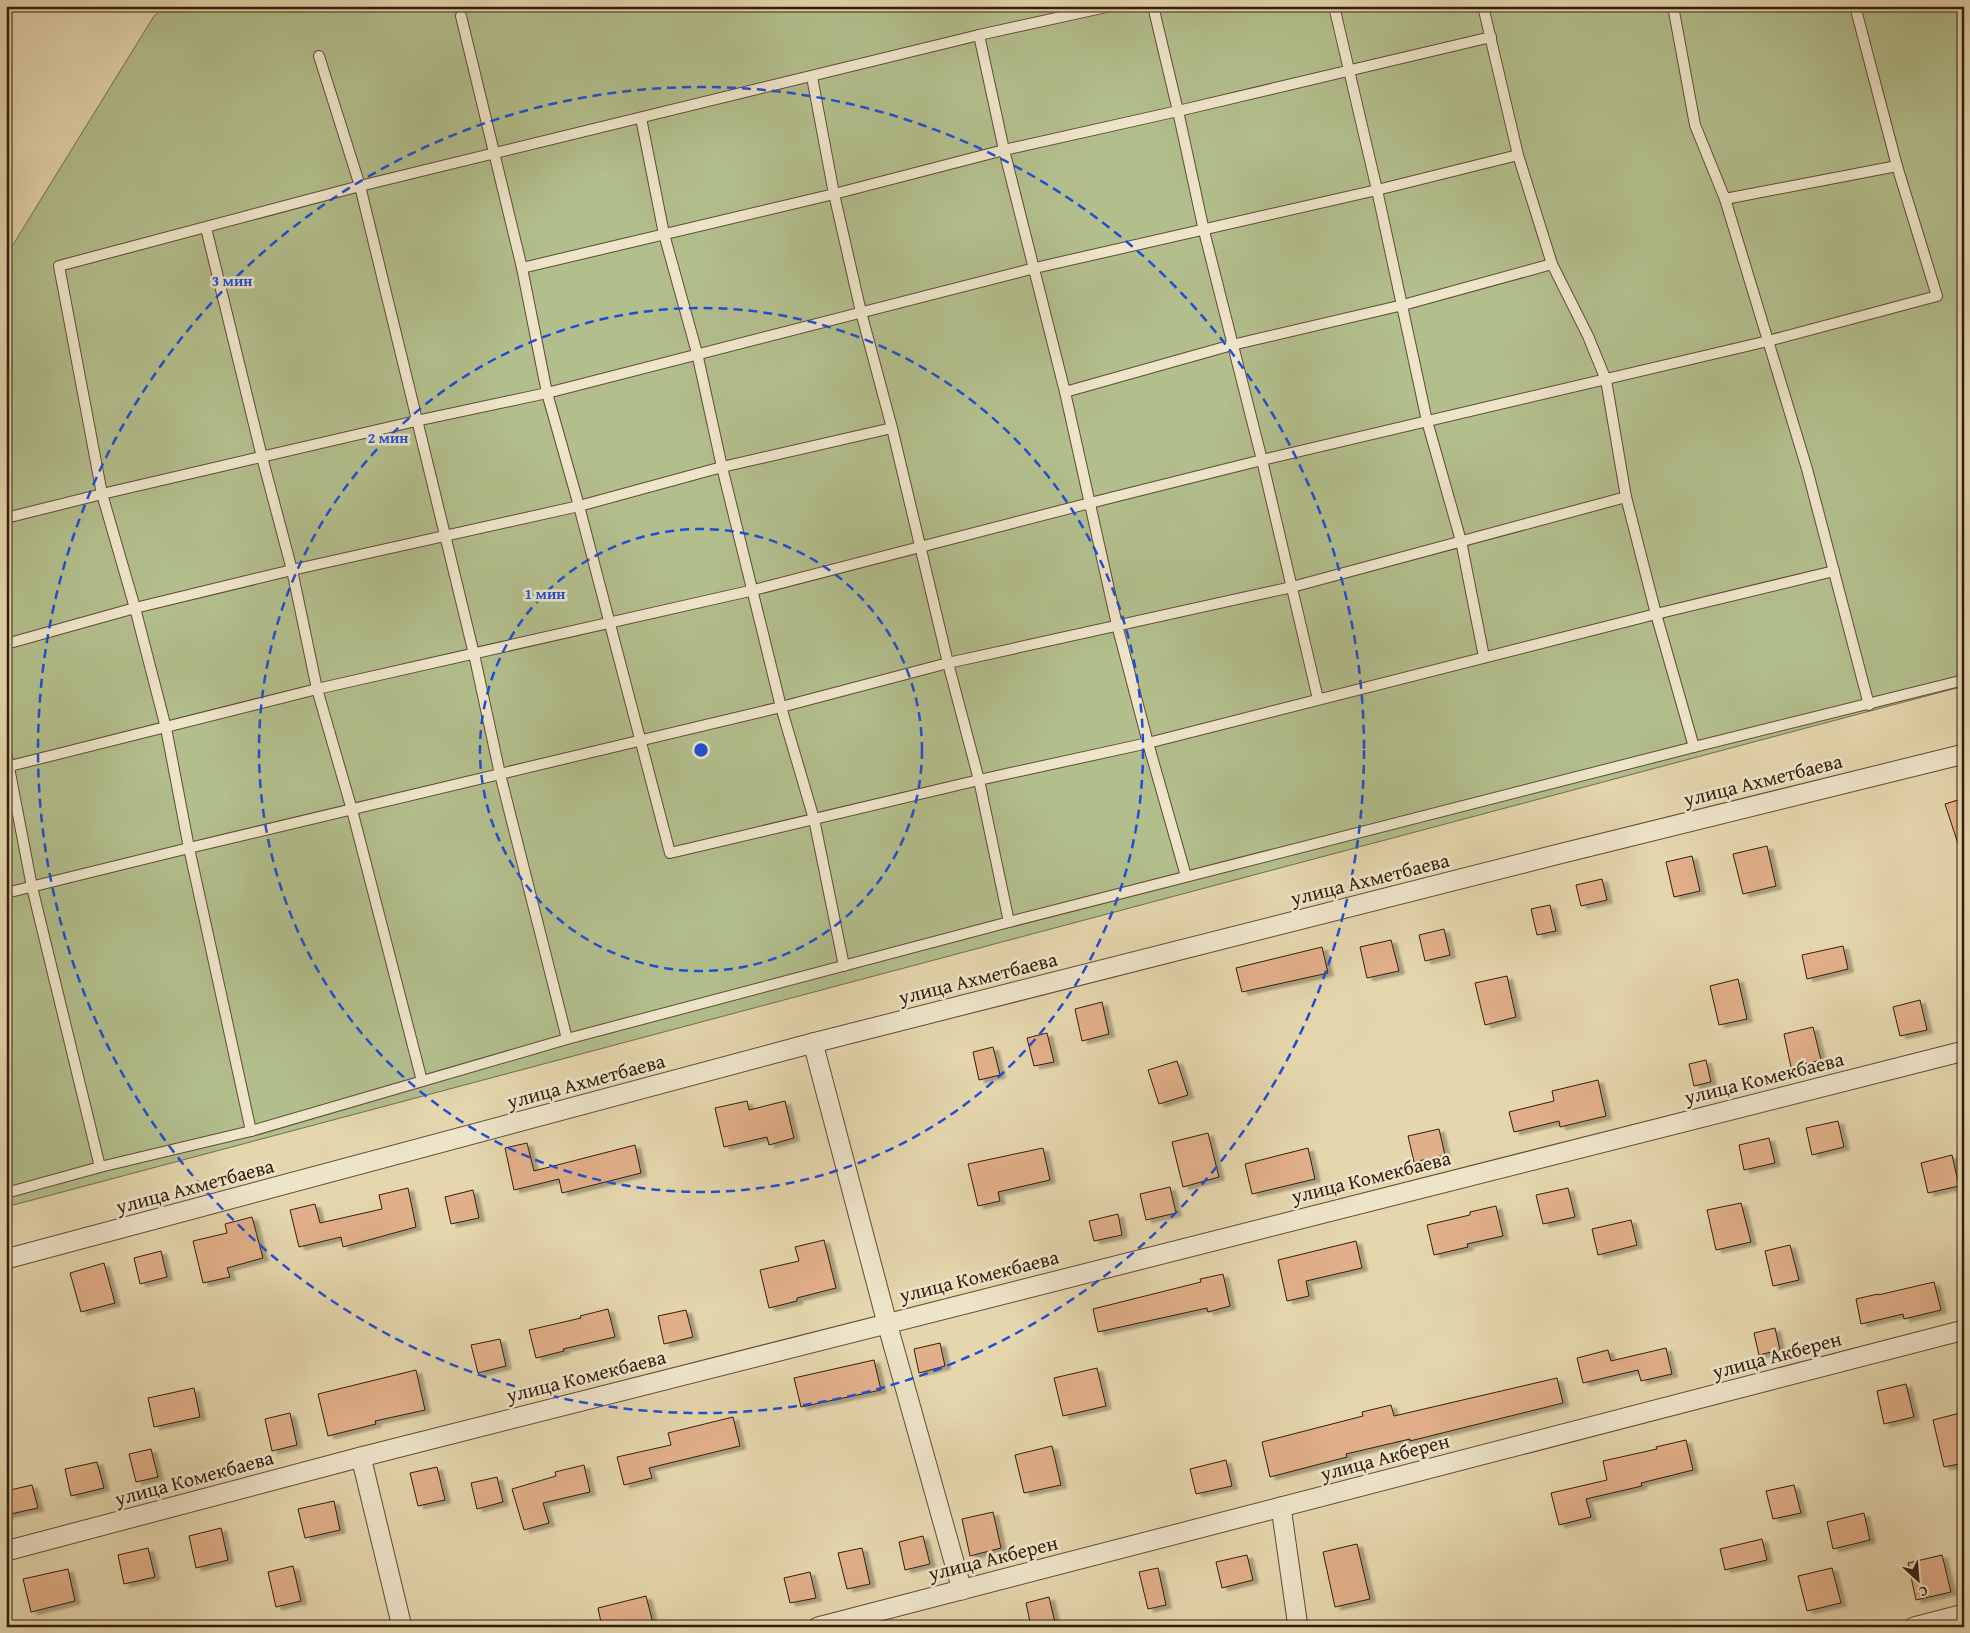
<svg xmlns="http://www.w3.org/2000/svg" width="1970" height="1633" font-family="'Gentium Book Plus',serif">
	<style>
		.green { fill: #b2be8c; stroke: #726e4c }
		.building { fill: #e1af89; stroke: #321d0c; filter: url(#shadow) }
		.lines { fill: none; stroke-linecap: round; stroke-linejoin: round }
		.service-casing { stroke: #5f4b34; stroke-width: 12 }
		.minor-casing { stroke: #5f4b34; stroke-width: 21 }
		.service { stroke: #eee4ca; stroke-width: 10 }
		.minor { stroke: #eee4ca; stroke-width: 19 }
		.ring { fill: none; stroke: #1d4ed8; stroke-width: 2.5; stroke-dasharray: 9 6 }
		.labels { text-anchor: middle; stroke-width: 5; stroke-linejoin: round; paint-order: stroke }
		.street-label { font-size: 20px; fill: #321d0c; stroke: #eee4ca }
		.centre { fill: #1d4ed8; stroke: #eee4ca; stroke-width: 2.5 }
		.ring-label { font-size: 15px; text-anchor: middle; font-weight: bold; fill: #1d4ed8; stroke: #eee4ca; stroke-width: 5; stroke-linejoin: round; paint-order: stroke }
	</style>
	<defs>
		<filter id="shadow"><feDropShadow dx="5.5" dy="3" stdDeviation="1" flood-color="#0004"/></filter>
	</defs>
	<rect width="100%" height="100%" fill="#e5d6ad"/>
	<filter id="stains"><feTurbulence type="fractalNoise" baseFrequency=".004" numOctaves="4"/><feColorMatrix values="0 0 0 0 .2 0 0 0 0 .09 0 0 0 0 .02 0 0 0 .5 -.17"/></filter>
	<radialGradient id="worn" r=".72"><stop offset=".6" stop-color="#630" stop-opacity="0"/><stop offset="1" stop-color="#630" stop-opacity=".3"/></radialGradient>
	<polygon class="green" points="165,6 1964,6 1964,686 6,1207 6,256 154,16"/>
	<g class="building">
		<polygon points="1964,798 1964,852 1961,853 1945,804"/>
		<polygon points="1767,846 1776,886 1743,894 1733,854"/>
		<polygon points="1692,856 1700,891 1674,897 1666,862"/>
		<polygon points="1602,879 1607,900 1581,906 1576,885"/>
		<polygon points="1550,905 1556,931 1537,935 1531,909"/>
		<polygon points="1444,929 1450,955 1425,961 1419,935"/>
		<polygon points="1391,940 1399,971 1367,978 1360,947"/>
		<polygon points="1843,946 1848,969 1807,979 1802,955"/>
		<polygon points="1322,947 1328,973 1242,992 1236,968"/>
		<polygon points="1507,976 1516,1017 1485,1025 1475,983"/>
		<polygon points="1738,979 1747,1019 1719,1025 1710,986"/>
		<polygon points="1920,1000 1927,1030 1900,1036 1893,1007"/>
		<polygon points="1102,1002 1109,1034 1082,1041 1075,1009"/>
		<polygon points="1813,1027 1821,1060 1791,1067 1784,1034"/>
		<polygon points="1047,1033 1054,1062 1034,1066 1027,1038"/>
		<polygon points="993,1047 1000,1075 979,1080 973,1052"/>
		<polygon points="1706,1060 1711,1082 1694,1086 1689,1064"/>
		<polygon points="1177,1061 1188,1095 1159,1104 1148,1070"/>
		<polygon points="1598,1080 1606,1116 1560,1127 1559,1121 1514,1132 1509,1112 1554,1101 1552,1091"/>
		<polygon points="747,1101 749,1110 785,1101 794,1138 769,1145 767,1137 724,1147 715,1108"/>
		<polygon points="1838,1121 1844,1147 1812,1155 1806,1128"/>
		<polygon points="1439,1129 1445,1155 1414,1162 1408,1136"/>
		<polygon points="1208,1133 1219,1177 1183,1187 1172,1142"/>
		<polygon points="1769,1138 1775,1163 1744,1170 1739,1145"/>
		<polygon points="527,1143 534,1171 635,1145 641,1173 562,1193 559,1179 514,1190 505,1148"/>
		<polygon points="1043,1148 1050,1180 998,1192 1000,1201 978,1206 968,1164"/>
		<polygon points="1308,1148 1315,1179 1252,1194 1245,1164"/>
		<polygon points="1952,1155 1959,1186 1928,1193 1921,1163"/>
		<polygon points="1170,1187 1176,1213 1146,1220 1140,1194"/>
		<polygon points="408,1188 416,1227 343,1247 341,1237 299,1247 290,1210 315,1204 320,1223 382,1209 379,1195"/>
		<polygon points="1568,1188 1575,1217 1543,1224 1536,1195"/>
		<polygon points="473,1190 479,1218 451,1224 445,1197"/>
		<polygon points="1741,1203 1751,1242 1716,1250 1707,1210"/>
		<polygon points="1496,1206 1503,1236 1467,1244 1468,1247 1434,1255 1427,1225 1470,1215 1470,1212"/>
		<polygon points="1118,1214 1122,1235 1094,1241 1089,1221"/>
		<polygon points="252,1217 263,1258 227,1268 230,1277 203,1283 193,1241 227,1233 225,1224"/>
		<polygon points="1631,1220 1637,1245 1598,1255 1592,1229"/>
		<polygon points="824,1240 836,1288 797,1298 797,1301 769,1308 760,1270 799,1261 795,1247"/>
		<polygon points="1356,1241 1362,1268 1306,1281 1309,1296 1287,1301 1278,1260"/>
		<polygon points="1790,1245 1799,1280 1773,1286 1765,1251"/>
		<polygon points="161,1251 167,1277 140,1284 134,1258"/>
		<polygon points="104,1263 115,1303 81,1312 70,1273"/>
		<polygon points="1223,1274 1230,1306 1208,1312 1207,1308 1098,1332 1093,1309 1201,1282 1200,1279"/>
		<polygon points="1934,1282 1941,1310 1904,1319 1903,1314 1861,1324 1856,1299 1878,1294 1878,1295"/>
		<polygon points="608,1309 615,1337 563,1349 564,1351 536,1358 529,1330 581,1318 580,1316"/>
		<polygon points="686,1310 693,1337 664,1344 658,1316"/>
		<polygon points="1775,1328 1780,1350 1759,1355 1754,1333"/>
		<polygon points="500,1339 506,1366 478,1373 471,1345"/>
		<polygon points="940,1343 945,1366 919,1373 914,1349"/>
		<polygon points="1666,1348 1672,1374 1641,1381 1638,1370 1583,1383 1577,1358 1608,1350 1611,1361"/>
		<polygon points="874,1360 881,1390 801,1407 794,1378"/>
		<polygon points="1097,1368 1106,1406 1063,1416 1054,1378"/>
		<polygon points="416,1370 425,1410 375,1421 376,1424 328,1436 318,1394"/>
		<polygon points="1557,1378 1563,1403 1410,1441 1410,1439 1346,1454 1347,1457 1270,1477 1262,1442 1363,1416 1362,1412 1391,1405 1394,1416"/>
		<polygon points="1906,1384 1914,1417 1884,1424 1877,1391"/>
		<polygon points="194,1388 200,1417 154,1427 148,1398"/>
		<polygon points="1964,1412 1964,1463 1944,1467 1933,1420"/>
		<polygon points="290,1413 297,1445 272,1451 265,1419"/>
		<polygon points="733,1417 740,1446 649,1468 652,1478 624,1485 617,1457 671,1445 668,1433"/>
		<polygon points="1686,1440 1693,1470 1641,1483 1642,1486 1586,1499 1591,1517 1559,1525 1551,1493 1607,1480 1603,1461 1657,1449 1656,1447"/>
		<polygon points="1052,1446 1061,1485 1024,1493 1015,1455"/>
		<polygon points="151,1449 158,1477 136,1482 129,1454"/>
		<polygon points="1226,1460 1232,1486 1196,1494 1190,1469"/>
		<polygon points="97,1462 104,1488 71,1496 65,1469"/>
		<polygon points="584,1465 590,1492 543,1503 549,1523 524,1530 512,1489 556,1476 555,1472"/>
		<polygon points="437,1467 445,1500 418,1506 410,1473"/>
		<polygon points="497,1477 503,1502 477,1509 471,1483"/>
		<polygon points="32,1485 38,1508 6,1515 6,1491"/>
		<polygon points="1794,1485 1801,1513 1773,1519 1766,1491"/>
		<polygon points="334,1501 340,1530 305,1538 298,1509"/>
		<polygon points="993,1512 1001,1548 970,1556 962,1519"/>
		<polygon points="1864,1513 1870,1540 1833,1549 1827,1522"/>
		<polygon points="221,1528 228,1560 196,1568 189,1536"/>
		<polygon points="923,1536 930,1564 905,1570 899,1542"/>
		<polygon points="1762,1539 1767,1560 1725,1570 1720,1549"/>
		<polygon points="1357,1544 1370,1599 1335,1607 1323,1552"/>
		<polygon points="148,1548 155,1577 124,1584 118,1555"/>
		<polygon points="862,1548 870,1584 847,1589 838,1553"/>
		<polygon points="1247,1555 1253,1580 1222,1588 1216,1562"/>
		<polygon points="1942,1555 1951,1592 1916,1600 1908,1563"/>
		<polygon points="293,1566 301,1601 276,1607 268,1572"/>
		<polygon points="1158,1568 1166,1605 1148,1609 1139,1572"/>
		<polygon points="1832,1568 1841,1603 1807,1611 1798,1576"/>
		<polygon points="68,1569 75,1601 31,1612 23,1579"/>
		<polygon points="810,1572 816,1598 790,1603 784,1578"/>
		<polygon points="646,1596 654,1627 602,1627 598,1608"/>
		<polygon points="1049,1597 1056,1627 1031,1627 1026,1603"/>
	</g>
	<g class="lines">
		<defs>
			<g id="service">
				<polyline points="1153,6 1178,111 1204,231 1262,460 1318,699"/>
				<polyline points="1334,6 1377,190 1427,421 1461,541 1484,657"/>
				<polyline points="1483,6 1518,155 1552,264 1588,336 1606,380 1626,497 1656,614 1694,747"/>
				<polyline points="1673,6 1695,125 1725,199 1807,469 1869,705"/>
				<polyline points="461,16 522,268 547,393 579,506 670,853 979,780 1148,743 1656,614 1834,571"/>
				<polyline points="979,35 1004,150 1065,392 1117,625 1148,743 1186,876"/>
				<polyline points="319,56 360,186 474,654 500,774 567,1039"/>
				<polyline points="812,77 834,194 861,312 892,428 948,663 979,780 1009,922"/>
				<polyline points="641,118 664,234 697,353 722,467 781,707 814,819 844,966"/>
				<polyline points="1725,199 1897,166"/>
				<polyline points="206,228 262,457 292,570 317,689 352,810 422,1081"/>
				<polyline points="522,268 834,194 1004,150 1178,111 1491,37"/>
				<polyline points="1065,392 1232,345 1403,305 1552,264"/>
				<polyline points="6,518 102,494 416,421 547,393 1035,268 1377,190 1518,155"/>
				<polyline points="6,644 135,608 292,570 579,506 722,467 892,428"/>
				<polyline points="6,752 32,887 100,1167"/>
				<polyline points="6,767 317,689 754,590 1090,503 1262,460 1768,341 1937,296 1897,166 1855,6"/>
				<polyline points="6,893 189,848 781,707 948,663 1292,587 1626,497"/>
				<polyline points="251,1131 189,848 166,728 135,608 102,494 59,266 360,186 979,35 1111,6"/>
				<polyline points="6,1193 100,1167 251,1131 567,1039 1009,922 1694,747 1964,680"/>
			</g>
			<g id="minor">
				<polyline points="813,1043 887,1323 962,1590"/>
				<polyline points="6,1259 813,1043 1559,854 1964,754"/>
				<polyline points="361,1457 402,1627"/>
				<polyline points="1281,1507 1298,1627"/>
				<polyline points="6,1551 361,1457 1964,1051"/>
				<polyline points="818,1627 1964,1330"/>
				<polyline points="1914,1627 1964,1614"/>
			</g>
		</defs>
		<use href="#service" class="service-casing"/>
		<use href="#minor" class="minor-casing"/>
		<use href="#service" class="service"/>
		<use href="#minor" class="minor"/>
	</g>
	<g class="ring">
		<circle cx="701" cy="750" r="221"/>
		<circle cx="701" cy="750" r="442"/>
		<circle cx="701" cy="750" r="663"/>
	</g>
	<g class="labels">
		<g class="street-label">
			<text transform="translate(1763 780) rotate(-14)" y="7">улица Ахметбаева</text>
			<text transform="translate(1370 879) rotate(-14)" y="7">улица Ахметбаева</text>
			<text transform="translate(978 978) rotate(-14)" y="7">улица Ахметбаева</text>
			<text transform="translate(1764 1078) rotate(-14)" y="7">улица Комекбаева</text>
			<text transform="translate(586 1081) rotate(-15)" y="7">улица Ахметбаева</text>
			<text transform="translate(1371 1177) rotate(-14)" y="7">улица Комекбаева</text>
			<text transform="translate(195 1186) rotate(-15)" y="7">улица Ахметбаева</text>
			<text transform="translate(979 1276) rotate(-14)" y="7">улица Комекбаева</text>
			<text transform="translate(1777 1355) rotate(-15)" y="7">улица Акберен</text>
			<text transform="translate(586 1376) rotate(-14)" y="7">улица Комекбаева</text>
			<text transform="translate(1385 1457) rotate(-15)" y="7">улица Акберен</text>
			<text transform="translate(194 1478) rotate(-15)" y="7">улица Комекбаева</text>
			<text transform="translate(993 1558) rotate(-14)" y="7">улица Акберен</text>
		</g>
	</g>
	<circle cx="701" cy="750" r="8" class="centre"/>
	<g class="ring-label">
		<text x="232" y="286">3 мин</text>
		<text x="388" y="443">2 мин</text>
		<text x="545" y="599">1 мин</text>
	</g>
	<rect width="1970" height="1633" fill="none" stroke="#e5d6ad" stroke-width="25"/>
	<rect x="8" y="8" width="1955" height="1618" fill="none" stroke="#321d0c" stroke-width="2.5"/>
	<rect x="12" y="12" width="1945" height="1608" fill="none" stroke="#321d0c"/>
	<g transform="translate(1918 1580) rotate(154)" stroke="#eee4ca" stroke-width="4" paint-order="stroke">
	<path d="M0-4L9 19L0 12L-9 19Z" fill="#321d0c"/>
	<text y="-8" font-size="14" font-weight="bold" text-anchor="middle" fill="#321d0c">С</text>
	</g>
	<rect width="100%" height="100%" filter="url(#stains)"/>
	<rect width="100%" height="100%" fill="url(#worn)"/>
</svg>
